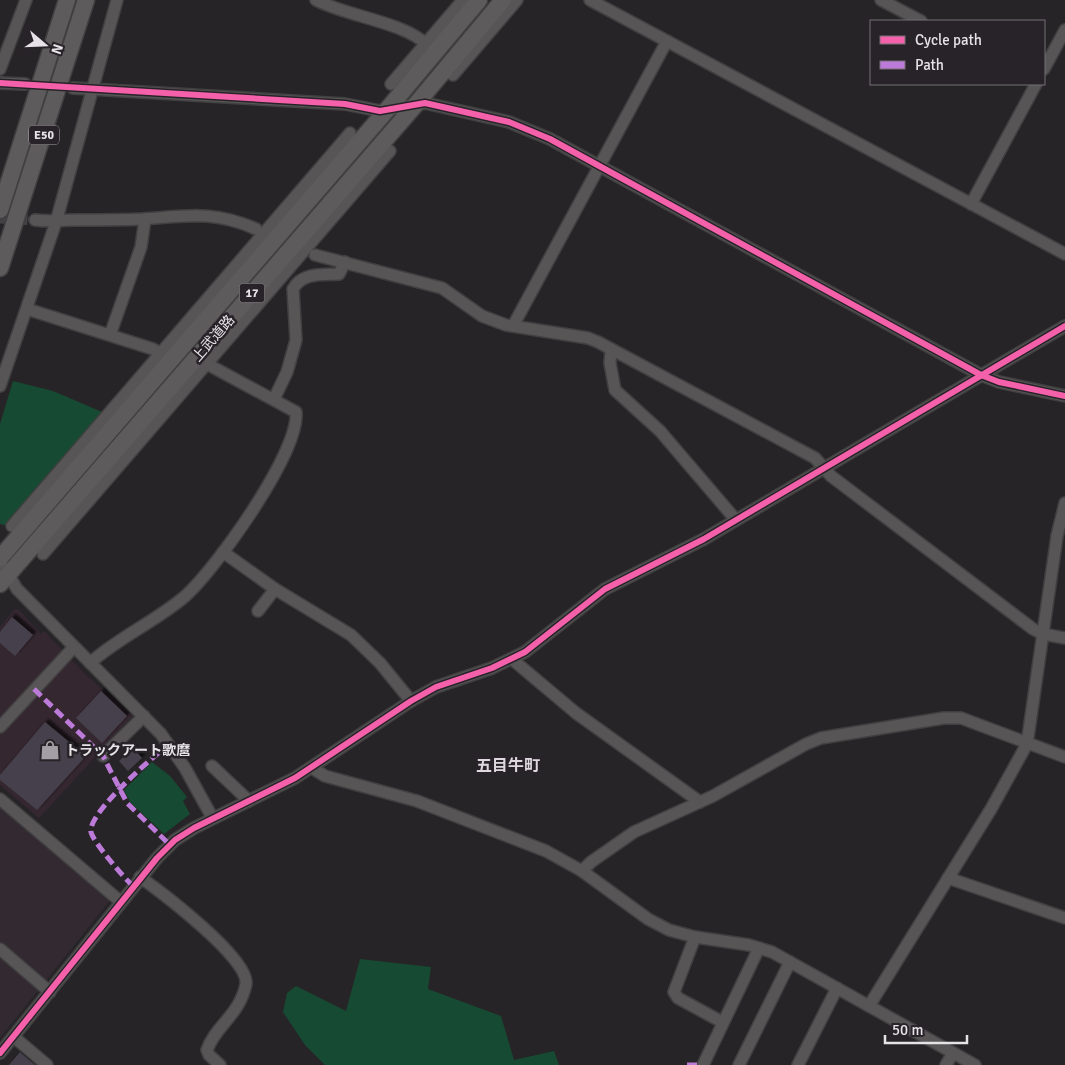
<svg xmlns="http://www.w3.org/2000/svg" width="1065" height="1065" font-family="Signika,'Noto Sans JP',sans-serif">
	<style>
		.commercial { fill: #352730 }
		.built { fill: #322931 }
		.green { fill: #174a32 }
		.building { fill: #45404b; filter: url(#shadow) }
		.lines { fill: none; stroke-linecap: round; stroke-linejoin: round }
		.minor-tunnel { stroke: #444144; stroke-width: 11; stroke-dasharray: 11 5.5; stroke-linecap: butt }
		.minor-casing { stroke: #414041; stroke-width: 14 }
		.highway-casing { stroke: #414041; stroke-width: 19 }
		.minor { stroke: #575556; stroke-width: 11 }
		.highway { stroke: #5e5b5c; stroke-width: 16 }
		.quiet { stroke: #bd7bd9; stroke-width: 5; stroke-dasharray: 10 5; stroke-linecap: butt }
		.cycleway-casing { stroke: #282328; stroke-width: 9 }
		.cycleway { stroke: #f560ab; stroke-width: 6 }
		.labels { text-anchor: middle; stroke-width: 5; stroke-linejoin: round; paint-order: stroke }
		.shield { fill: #282328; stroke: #ada9ad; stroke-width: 1 }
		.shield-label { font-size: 12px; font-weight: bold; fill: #e6e3e6 }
		.street-label { font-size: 14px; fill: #e6e3e6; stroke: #282328 }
		.poi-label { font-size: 14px; font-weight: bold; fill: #e6e3e6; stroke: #282328; text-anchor: start }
		.quarter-label { font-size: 16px; font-weight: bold; fill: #dfd9df; stroke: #282328 }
	</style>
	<defs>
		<filter id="shadow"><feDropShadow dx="3.5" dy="-3.5" stdDeviation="1" flood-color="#0009"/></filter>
	</defs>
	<rect width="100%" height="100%" fill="#272427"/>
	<polygon class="commercial" points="18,609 41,634 44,631 87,676 133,716 39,818 0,785 0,627 14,610"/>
	<polygon class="built" points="0,803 112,898 0,1038"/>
	<g class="green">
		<polygon points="13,381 53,391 102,412 8,524 4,525 0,524 0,424"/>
		<polygon points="152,762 170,776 187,797 183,801 190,814 164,834 130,802 124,790"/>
		<polygon points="360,959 431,967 428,989 501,1016 514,1060 554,1051 559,1065 325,1065 305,1045 283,1012 287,993 296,986 346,1011"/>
	</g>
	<g class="building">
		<polygon points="12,617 33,635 15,656 0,643 0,632"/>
		<polygon points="101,691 127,716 102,743 76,718"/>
		<polygon points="45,722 86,756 37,810 0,780 0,775"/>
		<polygon points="133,748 142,758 128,771 119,761"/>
		<polygon points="20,1052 35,1065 9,1065"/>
	</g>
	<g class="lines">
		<polyline class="minor-tunnel" points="0,218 35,220"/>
		<defs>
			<g id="minor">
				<path d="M316 0C346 16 403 22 426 44"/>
				<polyline points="590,0 1065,254"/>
				<polyline points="881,0 921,21"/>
				<polyline points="0,69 26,0"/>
				<polyline points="1044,69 1065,30"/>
				<polyline points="453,75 517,0"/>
				<polyline points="0,83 25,84"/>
				<polyline points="391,84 463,0"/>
				<polyline points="73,88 345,104 380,111 425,103 509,122 550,139 981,375 999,382 1065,396"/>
				<polyline points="971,204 1036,84"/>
				<path d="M35 220C50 222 62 220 77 220 99 220 121 220 143 219 186 216 214 210 256 229"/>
				<polyline points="315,255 442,288 482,316 506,325 588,338 598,342 815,458 831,476 1033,629 1043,634 1065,638"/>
				<polyline points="27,309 153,349 160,353"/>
				<polyline points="513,326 667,41"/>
				<polyline points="110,335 141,247 145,219"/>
				<polyline points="611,349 610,363 615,390 660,431 736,520"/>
				<polyline points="0,386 56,222 117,0"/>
				<path d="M274 399 287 372 296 340 293 289C302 272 322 275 339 274L345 262"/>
				<polyline points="12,526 350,133"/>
				<polyline points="223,552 275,589 351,635 380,663 411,701"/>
				<polyline points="43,554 390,151"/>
				<polyline points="0,561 17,589 161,734 185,768 212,817"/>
				<polyline points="258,611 275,589"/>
				<polyline points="513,660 576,713 700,802"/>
				<path d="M90 663C118 638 154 622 183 598 214 572 300 452 296 412L207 364"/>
				<polyline points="0,727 74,647"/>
				<polyline points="103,756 144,716"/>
				<polyline points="212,766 249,801"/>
				<polyline points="312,768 325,776 417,801 546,851 582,871 648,919 669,930 695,937 749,945 772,952 975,1065"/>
				<polyline points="0,799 121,902"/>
				<polyline points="582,871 591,862 634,832 713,796 806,744 821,738 944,718 961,718 1065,757"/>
				<path d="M140 877C161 892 250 959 246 984 240 1015 215 1026 207 1050L209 1055 220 1065"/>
				<polyline points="948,878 1065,918"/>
				<polyline points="695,937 674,992 678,998 722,1022"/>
				<polyline points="0,949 50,992"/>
				<polyline points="869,1006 991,809 1027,744 1057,536 1065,503"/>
				<polyline points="14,1037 47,1065"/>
				<polyline points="0,1053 157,858 175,840 194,828 295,778 411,701 436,687 492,668 525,652 605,589 704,539 1065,326"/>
				<polyline points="703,1065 759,948"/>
				<polyline points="739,1065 790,962"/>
				<polyline points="798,1065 837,988"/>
				<polyline points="946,1065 953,1053"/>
			</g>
			<g id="highway">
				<polyline points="0,210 67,0"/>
				<polyline points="0,268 86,0"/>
				<polyline points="0,558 386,111 479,0"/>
				<polyline points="0,584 417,103 503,0"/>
			</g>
		</defs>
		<use href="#minor" class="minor-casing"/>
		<use href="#highway" class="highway-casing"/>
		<use href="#minor" class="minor"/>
		<use href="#highway" class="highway"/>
		<g class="quiet">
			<polyline points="34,689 103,756 127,803 170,845"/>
			<path d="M133 886C125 879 93 842 91 832 87 814 154 755 169 745"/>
			<polyline points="687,1065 700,1065"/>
		</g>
		<defs>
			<g id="cycleway">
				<polyline points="0,83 345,104 380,111 425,103 509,122 550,139 981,375 999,382 1065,396"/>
				<polyline points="0,1053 157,858 175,840 194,828 295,778 411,701 436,687 492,668 525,652 605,589 704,539 1065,326"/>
			</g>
		</defs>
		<use href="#cycleway" class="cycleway-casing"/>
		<use href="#cycleway" class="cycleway"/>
	</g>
	<defs>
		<symbol id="shop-bare" viewBox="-9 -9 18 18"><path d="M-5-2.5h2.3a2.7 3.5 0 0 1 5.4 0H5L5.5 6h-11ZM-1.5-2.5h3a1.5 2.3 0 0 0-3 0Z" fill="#a3a0a3" stroke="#282328" stroke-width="2.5" paint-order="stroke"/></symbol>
	</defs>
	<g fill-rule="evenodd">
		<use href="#shop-bare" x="36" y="736" width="28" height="28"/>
	</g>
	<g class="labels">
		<g class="shield">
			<rect x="29" y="125.5" width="30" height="19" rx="4"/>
			<rect x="239.5" y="283.5" width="25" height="19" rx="4"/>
		</g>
		<g class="shield-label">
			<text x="44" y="139">E50</text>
			<text x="252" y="297">17</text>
		</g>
		<g class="street-label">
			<text transform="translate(213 338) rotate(-49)" y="5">上武道路</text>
		</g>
		<g class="poi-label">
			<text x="65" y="755">トラックアート歌麿</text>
		</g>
		<g class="quarter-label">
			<text x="508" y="771">五目牛町</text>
		</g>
	</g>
	<rect x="870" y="20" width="175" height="65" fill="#282328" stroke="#747074"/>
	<rect x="880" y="36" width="25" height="8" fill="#f560ab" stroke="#747074"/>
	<text x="915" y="45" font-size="15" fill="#e6e3e6">Cycle path</text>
	<rect x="880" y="61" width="25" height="8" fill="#bd7bd9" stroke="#747074"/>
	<text x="915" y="70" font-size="15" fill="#e6e3e6">Path</text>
	<g transform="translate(45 45) rotate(109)" stroke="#282328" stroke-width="4" paint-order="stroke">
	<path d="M0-4L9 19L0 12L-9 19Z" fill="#e6e3e6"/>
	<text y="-8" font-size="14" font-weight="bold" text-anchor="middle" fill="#e6e3e6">N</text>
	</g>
	<path d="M885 1035v8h82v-8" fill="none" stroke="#e6e3e6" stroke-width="2.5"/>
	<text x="892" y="1035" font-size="15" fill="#e6e3e6" stroke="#282328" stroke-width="4" paint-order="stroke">50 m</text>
</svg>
